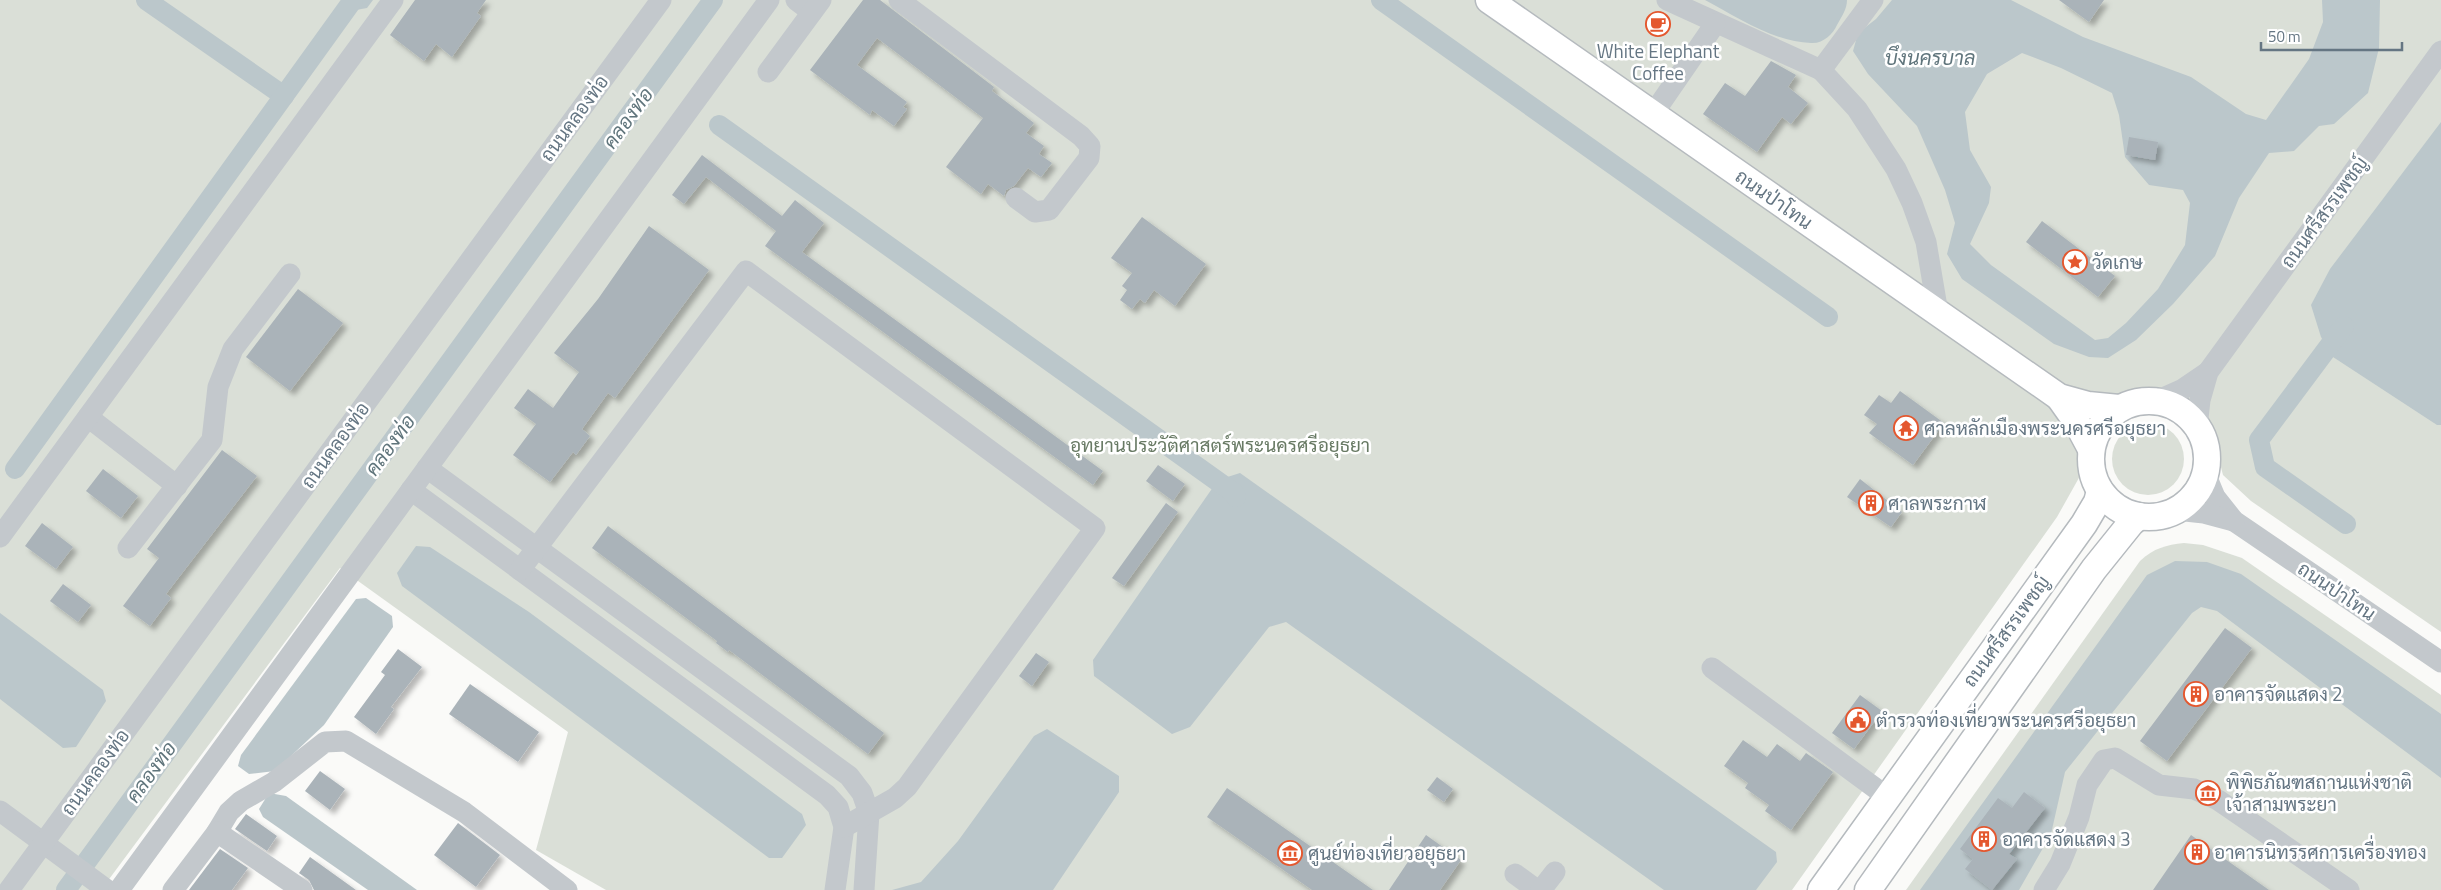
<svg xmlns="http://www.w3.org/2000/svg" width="2441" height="890" font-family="'Titillium Web',Sarabun,sans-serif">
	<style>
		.green { fill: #dadfd7 }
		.water { fill: #bbc7cb; fill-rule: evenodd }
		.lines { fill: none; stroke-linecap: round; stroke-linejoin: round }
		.canal { stroke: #bbc7cb; stroke-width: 20 }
		.building { fill: #aab3b9; filter: url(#shadow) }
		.major-casing { stroke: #b5babe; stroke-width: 29 }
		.minor { stroke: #c3c8cc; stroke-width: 21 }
		.major { stroke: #fff; stroke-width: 26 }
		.labels { text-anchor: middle; stroke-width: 5; stroke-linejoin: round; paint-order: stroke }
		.poi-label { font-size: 19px; fill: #657683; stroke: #fff; text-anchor: start }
		.street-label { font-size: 19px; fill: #657683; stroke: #fff }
		.park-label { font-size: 19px; fill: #687a64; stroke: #fff }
		.water-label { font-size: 20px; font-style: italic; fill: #60757c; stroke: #fff }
	</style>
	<defs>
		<filter id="shadow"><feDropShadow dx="4.5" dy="4.5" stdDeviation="2.5" flood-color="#0004"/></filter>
	</defs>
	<rect width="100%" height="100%" fill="#fafaf8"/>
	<g class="green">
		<polygon points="0,0 2441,0 2441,632 2251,501 2223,475 2209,422 2165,389 2112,398 2082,439 2080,476 2057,517 1792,890 606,890 536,850 568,732 340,568 101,890 0,890"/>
		<circle cx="2148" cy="459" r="36"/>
		<path d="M2184 543 2203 545 2242 558 2441 695V890H1906L2140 561C2154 548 2166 545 2184 543Z"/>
	</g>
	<g class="water">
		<polygon points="341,0 373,0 367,8 356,10"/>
		<path d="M1705 0H1847C1847 9 1842 16 1837 25 1833 34 1823 44 1811 43 1774 42 1737 17 1705 0Z"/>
		<path d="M1892 0H2011L2083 37 2191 77 2246 114 2266 120 2309 59 2323 22 2322 0H2380L2379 48 2368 93 2334 124 2319 126 2294 151 2269 153 2239 198 2215 256 2173 304 2136 340 2108 358 2089 357 2054 344 1962 279 1947 254 1955 223 1945 190 1917 126 1868 74 1853 51 1858 33 1876 19ZM2022 53 2061 68 2112 93 2119 115 2125 157 2149 185 2183 190 2190 203 2185 245 2158 289 2126 323 2108 338 2095 340 1991 265 1970 244 1989 203 1991 187 1970 150 1965 112 1987 74Z"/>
		<polygon points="2441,122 2441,425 2437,425 2333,357 2321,337 2311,305 2330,269"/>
		<polygon points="1240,473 1776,852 1777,862 1756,890 1664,890 1286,622 1269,627 1190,727 1172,734 1094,676 1093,660 1218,480"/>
		<polygon points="416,546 430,547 529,612 802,814 806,825 782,858 769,858 402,586 397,573"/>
		<polygon points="2175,561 2207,562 2241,574 2441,714 2441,778 2217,611 2201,607 2192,613 2065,772 2051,834 2019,890 1920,890 2147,575"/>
		<polygon points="366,598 392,616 393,627 324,725 275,771 249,774 238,766 241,755 356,599"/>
		<polygon points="0,613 103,690 106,701 76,747 63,748 0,699"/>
		<polygon points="1047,729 1119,776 1119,792 1053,890 892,890 921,882 958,841 1034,736"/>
		<polygon points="269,793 286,796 417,890 368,890 263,817 259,809"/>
	</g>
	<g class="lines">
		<g class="canal">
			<polyline points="146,0 284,96"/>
			<polyline points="1381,0 1828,317"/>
			<polyline points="719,125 1234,493 1236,497"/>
			<polyline points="2344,326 2259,440 2265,467 2346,524"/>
			<polyline points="15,469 353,0"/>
			<polyline points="66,890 713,0"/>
		</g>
	</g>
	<g class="building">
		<polygon points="415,0 486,0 477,13 481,16 452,57 436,44 424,61 390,35"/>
		<polygon points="863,0 880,0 994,87 992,91 1034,123 1026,133 1044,146 1039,154 1052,163 1041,177 1028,168 1014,186 1006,190 1004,196 988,184 981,194 946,167 983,118 877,38 857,65 907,102 903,107 907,109 894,126 872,110 870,115 810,70"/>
		<polygon points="2059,0 2104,0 2089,22"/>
		<polygon points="1771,61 1796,75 1788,87 1808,103 1791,124 1782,117 1757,152 1703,114 1725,83 1745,96"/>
		<polygon points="2129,137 2158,142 2155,160 2126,155"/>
		<polygon points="702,155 782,216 795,200 824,223 802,252 1103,471 1093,485 765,246 776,231 706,177 684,204 672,195"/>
		<polygon points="1142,217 1206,264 1175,306 1154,290 1145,303 1140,299 1132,309 1120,300 1127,290 1122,286 1132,273 1111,258"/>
		<polygon points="2042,221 2115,276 2098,297 2026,242"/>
		<polygon points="649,226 709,270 615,398 608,393 582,429 590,436 576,455 573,452 550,482 513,455 536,424 514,408 528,389 553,408 579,372 554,353 598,299"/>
		<polygon points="298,289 343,323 290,391 246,357"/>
		<polygon points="1900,391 1944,423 1913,465 1869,433 1877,424 1864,415 1879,395 1891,403"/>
		<polygon points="222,450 257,476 166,594 171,598 150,626 123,606 159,558 147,549"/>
		<polygon points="1158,465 1185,484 1173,501 1146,481"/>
		<polygon points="103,469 138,496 121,518 86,491"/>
		<polygon points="1860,479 1902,512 1891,527 1847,497"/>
		<polygon points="1166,503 1178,512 1124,586 1112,578"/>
		<polygon points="42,523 73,547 56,569 25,546"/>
		<polygon points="608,526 884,733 868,754 729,650 728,652 716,643 717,641 592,548"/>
		<polygon points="63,584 91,605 78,622 50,601"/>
		<polygon points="2225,628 2252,648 2167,761 2140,741"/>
		<polygon points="398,649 422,667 391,707 394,709 376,734 354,717 385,675 381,672"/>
		<polygon points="1036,653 1049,662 1032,686 1019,676"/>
		<polygon points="470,684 539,732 518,762 449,714"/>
		<polygon points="1860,695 1882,711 1854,749 1832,733"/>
		<polygon points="1743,740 1767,757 1777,744 1800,761 1806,753 1833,772 1791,830 1765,811 1769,805 1745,788 1748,783 1724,766"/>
		<polygon points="320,771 345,789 330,810 305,791"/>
		<polygon points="1437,777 1453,789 1444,802 1427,790"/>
		<polygon points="1227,788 1373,890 1312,890 1207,817"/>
		<polygon points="2024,792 2045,808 2009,854 2017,859 1992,890 1965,869 1973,859 1960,849 1998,798 2012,808"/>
		<polygon points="246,814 277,836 267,851 235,829"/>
		<polygon points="458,823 500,855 476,887 434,855"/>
		<polygon points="1426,835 1461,860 1440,890 1389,890"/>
		<polygon points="2191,835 2269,890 2153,890"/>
		<polygon points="220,849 248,868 232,890 189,890"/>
		<polygon points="310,857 356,890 314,890 309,880 299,873"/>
	</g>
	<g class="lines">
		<defs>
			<g id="major">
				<polyline points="1489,0 2059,397 2088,405 2119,408"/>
				<polyline points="2059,397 2076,421 2091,449"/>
				<circle cx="2149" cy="459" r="58"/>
				<polyline points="1821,890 2084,524 2097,502 2100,491"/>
				<polyline points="1868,890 2094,569 2131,523 2139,516"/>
			</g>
		</defs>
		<use href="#major" class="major-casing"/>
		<g class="minor">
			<polyline points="796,0 812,12"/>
			<polyline points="899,0 1081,136 1090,146 1089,158 1049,210 1035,212 1016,198"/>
			<polyline points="1667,0 1821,70 1857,109 1896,169 1912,203 1926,242 1938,313"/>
			<polyline points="1821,70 1873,0"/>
			<polyline points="768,72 821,0"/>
			<polyline points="1653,114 1715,24"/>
			<polyline points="2156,401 2183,389 2208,372"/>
			<polyline points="88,417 177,486"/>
			<polyline points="2197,427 2200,400 2208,372 2441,51"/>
			<polyline points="427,468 849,776 862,793 869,813 864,890"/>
			<polyline points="2205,473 2215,497 2234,521 2441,662"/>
			<polyline points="411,490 827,795 838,807 844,827 835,890"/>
			<polyline points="2176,510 2204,513 2234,521"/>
			<polyline points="0,537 393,0"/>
			<polyline points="128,548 212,440 218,387 233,349 290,274"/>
			<polyline points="520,570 746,271 1095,528 907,787 895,798 844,827"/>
			<polyline points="1712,668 1886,796"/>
			<polyline points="0,811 107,890"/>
			<polyline points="217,832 229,812 241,801 274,782 325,742 346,741 464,812 567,890"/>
			<polyline points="1515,874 1537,890"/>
			<polyline points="9,890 661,0"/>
			<polyline points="119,890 769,0"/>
			<polyline points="173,890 217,832 302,890"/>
			<polyline points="1541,890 1555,872"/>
			<polyline points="2044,890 2060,864 2079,817 2087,785 2104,760 2115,758 2159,785 2194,789 2218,800 2349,890"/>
		</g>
		<use href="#major" class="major"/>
	</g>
	<defs>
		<symbol id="cafe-ring" viewBox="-11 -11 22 22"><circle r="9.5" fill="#fff" stroke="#e4572e" stroke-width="1.5"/><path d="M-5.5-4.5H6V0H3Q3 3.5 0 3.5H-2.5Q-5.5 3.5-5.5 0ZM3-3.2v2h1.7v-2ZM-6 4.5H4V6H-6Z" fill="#e4572e"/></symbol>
		<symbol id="sight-ring" viewBox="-11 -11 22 22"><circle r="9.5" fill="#fff" stroke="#e4572e" stroke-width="1.5"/><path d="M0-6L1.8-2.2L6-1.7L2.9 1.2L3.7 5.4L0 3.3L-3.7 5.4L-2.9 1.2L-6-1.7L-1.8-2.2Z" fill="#e4572e"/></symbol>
		<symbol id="temple-ring" viewBox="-11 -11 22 22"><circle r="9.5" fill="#fff" stroke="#e4572e" stroke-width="1.5"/><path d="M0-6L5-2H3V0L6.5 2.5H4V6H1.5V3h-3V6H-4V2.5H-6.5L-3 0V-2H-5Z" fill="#e4572e"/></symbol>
		<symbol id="building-ring" viewBox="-11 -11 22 22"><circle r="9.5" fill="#fff" stroke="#e4572e" stroke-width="1.5"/><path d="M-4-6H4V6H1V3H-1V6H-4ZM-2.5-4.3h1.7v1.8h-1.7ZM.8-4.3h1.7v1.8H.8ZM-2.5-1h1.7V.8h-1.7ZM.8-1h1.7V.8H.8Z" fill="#e4572e"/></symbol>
		<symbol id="civic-ring" viewBox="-11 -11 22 22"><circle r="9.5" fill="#fff" stroke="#e4572e" stroke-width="1.5"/><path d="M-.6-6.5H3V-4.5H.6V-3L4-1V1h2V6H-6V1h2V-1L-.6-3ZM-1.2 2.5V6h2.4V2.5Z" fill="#e4572e"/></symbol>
		<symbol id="museum-ring" viewBox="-11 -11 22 22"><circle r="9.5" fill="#fff" stroke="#e4572e" stroke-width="1.5"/><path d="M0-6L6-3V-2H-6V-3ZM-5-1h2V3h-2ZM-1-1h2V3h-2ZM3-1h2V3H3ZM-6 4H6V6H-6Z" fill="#e4572e"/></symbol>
	</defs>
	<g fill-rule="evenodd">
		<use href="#cafe-ring" x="1644" y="10" width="28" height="28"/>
		<use href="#sight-ring" x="2061" y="248" width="28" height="28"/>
		<use href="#temple-ring" x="1892" y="414" width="28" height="28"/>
		<use href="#building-ring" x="1857" y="489" width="28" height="28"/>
		<use href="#building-ring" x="2182" y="680" width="28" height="28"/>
		<use href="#civic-ring" x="1844" y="706" width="28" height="28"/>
		<use href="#museum-ring" x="2194" y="779" width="28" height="28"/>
		<use href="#building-ring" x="1970" y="825" width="28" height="28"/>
		<use href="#building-ring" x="2183" y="838" width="28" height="28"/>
		<use href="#museum-ring" x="1276" y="839" width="28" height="28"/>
	</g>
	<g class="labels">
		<g class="poi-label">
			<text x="1658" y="58" text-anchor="middle">White Elephant<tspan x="1658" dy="22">Coffee</tspan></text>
			<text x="2092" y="269">วัดเกษ</text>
			<text x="1924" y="435">ศาลหลักเมืองพระนครศรีอยุธยา</text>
			<text x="1888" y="510">ศาลพระกาฬ</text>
			<text x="2214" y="701">อาคารจัดแสดง 2</text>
			<text x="1876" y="727">ตำรวจท่องเที่ยวพระนครศรีอยุธยา</text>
			<text x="2226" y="789">พิพิธภัณฑสถานแห่งชาติ<tspan x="2226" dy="22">เจ้าสามพระยา</tspan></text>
			<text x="2002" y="846">อาคารจัดแสดง 3</text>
			<text x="2214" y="859">อาคารนิทรรศการเครื่องทอง</text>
			<text x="1308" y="860">ศูนย์ท่องเที่ยวอยุธยา</text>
		</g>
		<g class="street-label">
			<text transform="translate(574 118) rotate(-54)" y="7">ถนนคลองท่อ</text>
			<text transform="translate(1774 199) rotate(35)" y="7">ถนนป่าโทน</text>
			<text transform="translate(2324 212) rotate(-54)" y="7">ถนนศรีสรรเพชญ์</text>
			<text transform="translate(335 445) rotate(-54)" y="7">ถนนคลองท่อ</text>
			<text transform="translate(2337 591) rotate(34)" y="7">ถนนป่าโทน</text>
			<text transform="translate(2006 631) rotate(-54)" y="7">ถนนศรีสรรเพชญ์</text>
			<text transform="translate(95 772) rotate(-54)" y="7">ถนนคลองท่อ</text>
		</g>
		<g class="park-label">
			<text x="1220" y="452">อุทยานประวัติศาสตร์พระนครศรีอยุธยา</text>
		</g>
		<g class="water-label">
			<text x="1930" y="65">บึงนครบาล</text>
			<text transform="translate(628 118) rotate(-54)" y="7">คลองท่อ</text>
			<text transform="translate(390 445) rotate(-54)" y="7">คลองท่อ</text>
			<text transform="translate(151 772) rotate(-54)" y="7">คลองท่อ</text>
		</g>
	</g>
	<path d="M2261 42v8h141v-8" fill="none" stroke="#657683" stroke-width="2.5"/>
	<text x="2268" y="42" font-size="15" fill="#657683" stroke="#ffffff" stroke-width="4" paint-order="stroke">50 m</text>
</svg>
